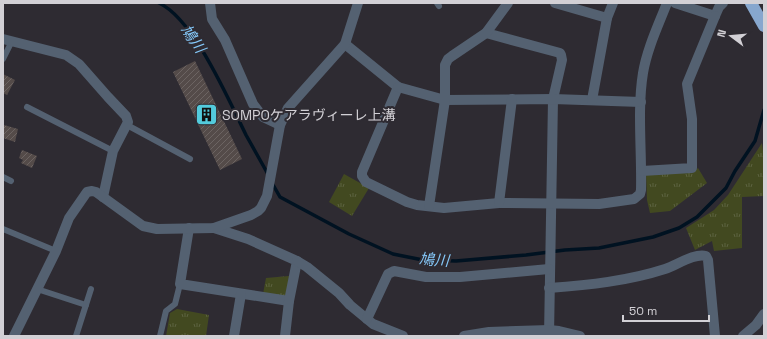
<svg xmlns="http://www.w3.org/2000/svg" width="767" height="339" font-family="'Space Grotesk','Noto Sans JP',sans-serif">
	<style>
		.park { fill: url(#park-tufts) }
		.lines { fill: none; stroke-linecap: round; stroke-linejoin: round }
		.stream { stroke: #001221; stroke-width: 3.5 }
		.building { fill: url(#building-hatch) }
		.lane { stroke: #546171; stroke-width: 6 }
		.street { stroke: #546171; stroke-width: 10 }
		.highway { stroke: #87a7ce; stroke-width: 12 }
		.labels { text-anchor: middle; stroke-width: 4; stroke-linejoin: round; paint-order: stroke }
		.poi-label { font-size: 14px; fill: #d2d0d5; stroke: #2e2b32; text-anchor: start }
		.water-label { font-size: 15px; font-style: italic; fill: #85c8f9; stroke: #2e2b32 }
	</style>
	<defs>
		<pattern id="park-tufts" width="24" height="20" patternUnits="userSpaceOnUse"><rect width="24" height="20" fill="#424920"/><path d="M3 7l-1-3M5 7V3M7 7l1-3M15 17l-1-3M17 17v-4M19 17l1-3" fill="none" stroke="#5c6240"/></pattern>
		<pattern id="building-hatch" width="6" height="6" patternUnits="userSpaceOnUse"><rect width="6" height="6" fill="#544b49"/><path d="M-1 1l2-2M0 6l6-6M5 7l2-2" fill="none" stroke="#6c6462"/></pattern>
	</defs>
	<rect width="100%" height="100%" fill="#2e2b32"/>
	<g class="park">
		<polygon points="762,143 764,160 764,196 742,197 742,248 714,251 712,241 695,250 686,228 714,210 728,195"/>
		<polygon points="698,168 707,183 670,211 650,213 647,200 646,173 693,172"/>
		<polygon points="344,174 369,188 352,216 329,202"/>
		<polygon points="289,276 287,297 263,294 266,278"/>
		<polygon points="177,309 209,315 206,336 166,336 170,313"/>
	</g>
	<g class="lines">
		<g class="stream">
			<path d="M159 3C194 19 229 101 246 135 254 149 261 162 269 176"/>
			<polyline points="272,183 280,197 349,234 393,254 423,260 456,261 526,255 565,250 599,248 653,237 679,228 697,217 726,188 735,171 755,141 764,110"/>
		</g>
	</g>
	<g class="building">
		<polygon points="195,61 242,159 220,170 173,72"/>
		<polygon points="3,74 15,80 7,95 3,93"/>
		<polygon points="4,125 18,129 15,142 3,138"/>
		<polygon points="22,150 37,156 32,168 21,163 23,160 19,158"/>
	</g>
	<g class="lines">
		<g class="lane">
			<polyline points="437,3 439,6"/>
			<polyline points="3,59 12,41"/>
			<polyline points="27,107 113,151"/>
			<polyline points="127,125 190,159"/>
			<polyline points="3,177 11,181"/>
			<polyline points="3,229 56,251"/>
			<polyline points="37,289 86,305"/>
			<polyline points="76,336 91,289"/>
			<polyline points="160,336 166,311 175,304 180,284"/>
		</g>
		<g class="street">
			<polyline points="210,3 212,19 225,40 253,104 263,117 280,125"/>
			<polyline points="555,3 607,18"/>
			<polyline points="675,3 715,16 719,7 723,3"/>
			<polyline points="486,33 560,53 561,55 562,60 553,99 549,336"/>
			<polyline points="3,39 66,55 79,64 108,97 126,116 128,122 113,151 103,197"/>
			<path d="M345 44 398 87 362 172V176L366 182 407 202 417 205 444 208 499 203 599 204 634 199 640 194 641 190C642 152 637 110 643 73 647 49 658 26 667 3"/>
			<polyline points="398,87 445,100 553,99 641,102"/>
			<polyline points="592,100 607,18 613,3"/>
			<polyline points="642,171 692,168 692,119 687,84 715,16"/>
			<polyline points="499,203 512,99"/>
			<polyline points="429,206 445,100 445,65 448,59 452,56 486,33 508,3"/>
			<polyline points="189,228 180,284 289,301"/>
			<polyline points="214,228 248,239 297,261 289,301 285,336"/>
			<polyline points="297,261 307,267 339,293 350,305 373,324 403,336"/>
			<path d="M549 288C589 285 628 281 665 269 677 265 694 253 706 256L708 260 715 336"/>
			<polyline points="367,319 388,274 394,271 426,277 460,277 549,269"/>
			<polyline points="14,336 56,251 69,218 87,192 92,191 96,192 143,226 157,229 214,228 251,215 258,211 261,208 267,196 280,125 288,108 345,44 358,3"/>
			<polyline points="234,336 241,294"/>
			<polyline points="464,336 489,332 549,330 559,331 580,336"/>
			<polyline points="743,336 756,325 764,314"/>
		</g>
		<polyline class="highway" points="751,3 764,26"/>
	</g>
	<defs>
		<symbol id="building-square" viewBox="-11 -11 22 22"><rect x="-9" y="-9" width="18" height="18" rx="4" fill="#53cbdc" stroke="#2e2b32"/><path d="M-4-6H4V6H1V3H-1V6H-4ZM-2.5-4.3h1.7v1.8h-1.7ZM.8-4.3h1.7v1.8H.8ZM-2.5-1h1.7V.8h-1.7ZM.8-1h1.7V.8H.8Z" fill="#111"/></symbol>
	</defs>
	<g fill-rule="evenodd">
		<use href="#building-square" x="194" y="102" width="25" height="25"/>
	</g>
	<g class="labels">
		<g class="poi-label">
			<text x="222" y="120">SOMPOケアラヴィーレ上溝</text>
		</g>
		<g class="water-label">
			<text transform="translate(193 39) rotate(55)" y="5">鳩川</text>
			<text transform="translate(434 260) rotate(4)" y="5">鳩川</text>
		</g>
	</g>
	<rect width="767" height="339" fill="none" stroke="#d2d0d5" stroke-width="8"/>
	<g transform="translate(731 36) rotate(286)" stroke="#2e2b32" stroke-width="3" paint-order="stroke">
	<path d="M0-3L7 15L0 10L-7 15Z" fill="#d2d0d5"/>
	<text y="-6" font-size="11" font-weight="bold" text-anchor="middle" fill="#d2d0d5">N</text>
	</g>
	<path d="M623 315v6h86v-6" fill="none" stroke="#d2d0d5" stroke-width="2"/>
	<text x="629" y="315" font-size="12" fill="#d2d0d5" stroke="#2e2b32" stroke-width="3" paint-order="stroke">50 m</text>
</svg>
